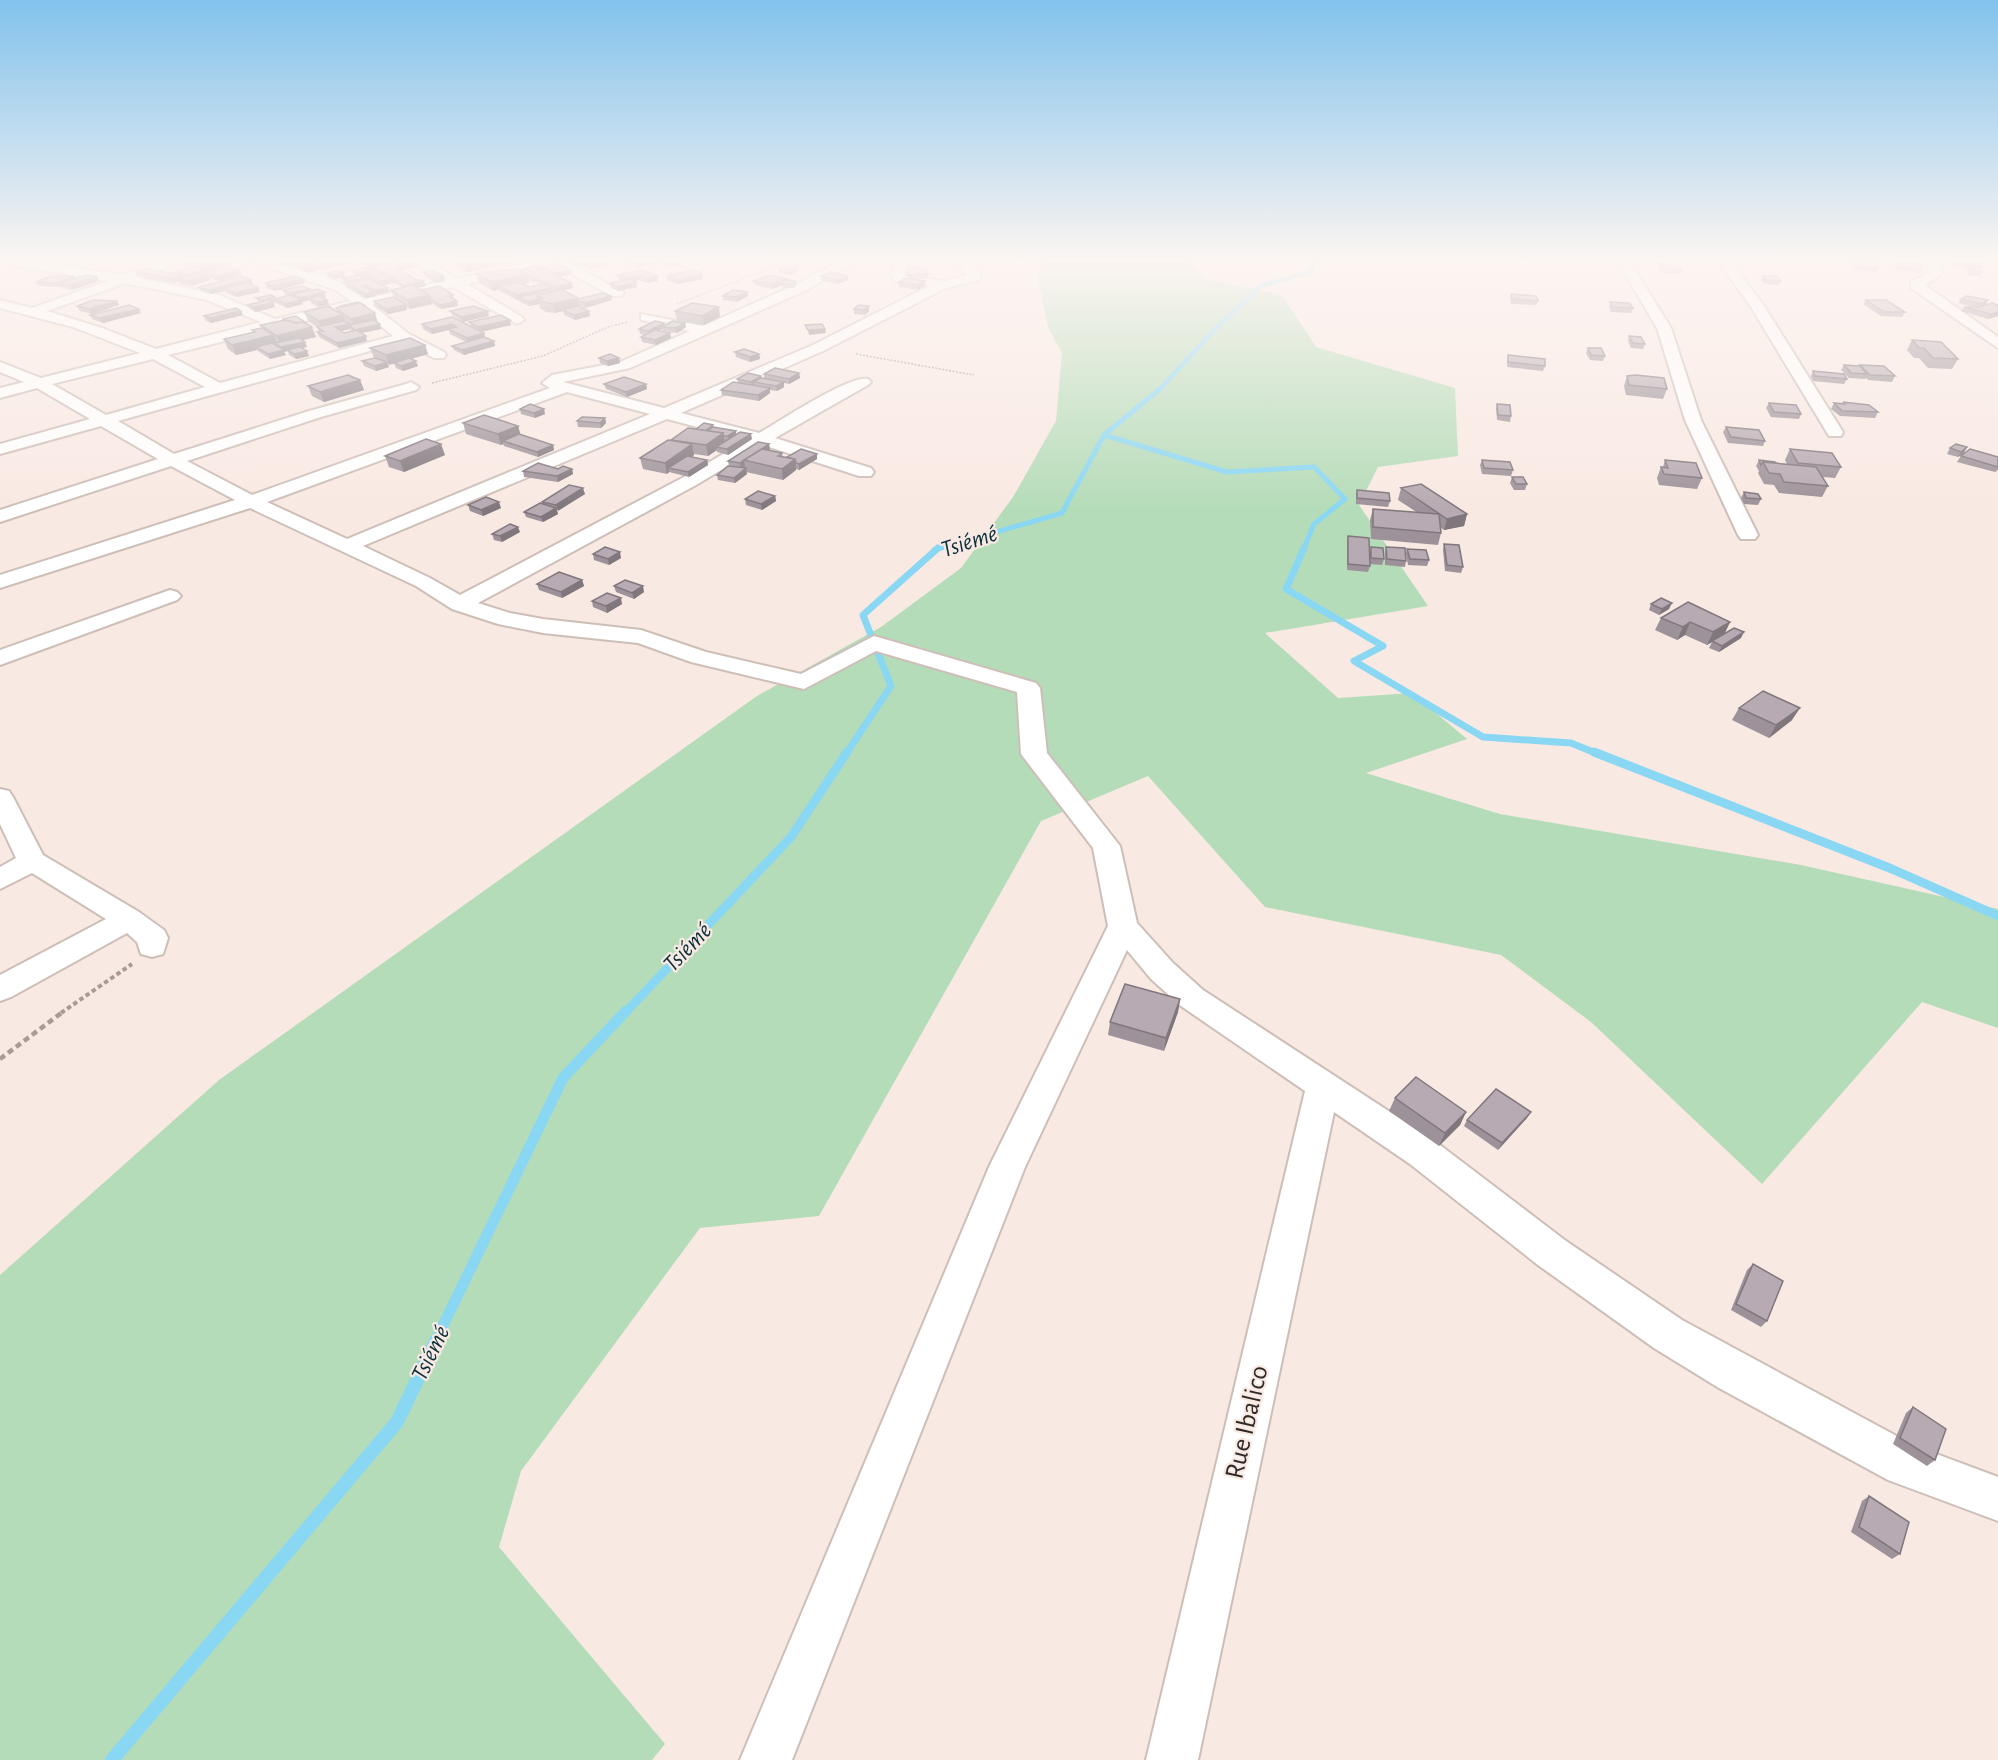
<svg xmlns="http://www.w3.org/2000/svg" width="1998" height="1760" font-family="'Alegreya Sans',sans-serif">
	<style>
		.green { fill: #b5dcb9 }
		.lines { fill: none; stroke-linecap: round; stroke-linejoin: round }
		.stream-far5 { stroke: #8ad7f3; stroke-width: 4.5 }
		.stream-far4 { stroke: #8ad7f3; stroke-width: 5 }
		.stream-far3 { stroke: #8ad7f3; stroke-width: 7 }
		.stream-far2 { stroke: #8ad7f3; stroke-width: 9 }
		.stream-far1 { stroke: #8ad7f3; stroke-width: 11 }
		.stream { stroke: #8ad7f3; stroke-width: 14 }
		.minor-casing { stroke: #cdbeb8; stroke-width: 4 }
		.path-far2 { stroke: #a79b96; stroke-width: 1.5; stroke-dasharray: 2 1.5; stroke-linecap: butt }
		.path-far1 { stroke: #a79b96; stroke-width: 4; stroke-dasharray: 4.5 3; stroke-linecap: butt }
		.path { stroke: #a79b96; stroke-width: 4.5; stroke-dasharray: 6 4; stroke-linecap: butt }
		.minor { fill: #fff; fill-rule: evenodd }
		.wall { fill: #9d9299; fill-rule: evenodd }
		.shaded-wall { fill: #80777d }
		.building { fill: #b7aab2; stroke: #80777d; stroke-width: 1.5 }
		.labels { text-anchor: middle; stroke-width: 4.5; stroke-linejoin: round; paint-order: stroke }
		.water-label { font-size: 24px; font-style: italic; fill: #0a303b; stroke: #f9e9e3 }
		.near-street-label { font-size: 27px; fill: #302a28; stroke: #f9e9e3 }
	</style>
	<rect width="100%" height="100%" fill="#f9e9e3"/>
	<polygon class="green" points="1041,262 1190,262 1204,279 1282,295 1316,347 1455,388 1458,456 1378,467 1359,505 1428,606 1265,633 1338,698 1412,693 1467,739 1366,773 1500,814 1801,865 1998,909 1998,1028 1922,1002 1762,1184 1591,1022 1501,955 1265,907 1148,776 1041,821 819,1216 700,1228 521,1471 499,1547 665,1744 652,1760 0,1760 0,1275 219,1080 757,696 881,627 961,568 1013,497 1056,421 1062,353 1048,327 1038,278"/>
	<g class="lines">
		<polyline class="stream-far5" points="1160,389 1216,328 1261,286 1310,272 1314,262"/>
		<g class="stream-far4">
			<polyline points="1104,435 1227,472 1314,467 1345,499 1314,524 1303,550"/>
			<polyline points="934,550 1062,513 1104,435 1161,388"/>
		</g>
		<g class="stream-far3">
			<polyline points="1304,548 1286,589 1383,646 1354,661 1483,737 1571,743 1598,754"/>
			<polyline points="846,754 891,686 863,615 938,548"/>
		</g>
		<g class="stream-far2">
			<polyline points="1594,752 1892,869 1998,916"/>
			<polyline points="625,1013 791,837 847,752"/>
		</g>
		<polyline class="stream-far1" points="435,1342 563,1078 626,1011"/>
		<polyline class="stream" points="112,1760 397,1422 436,1341"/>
		<defs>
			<g id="minor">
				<path d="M9 262H40L123 275 160 262H178L139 278 217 294 275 319 351 301 336 290 253 262C292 262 333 274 364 299L444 281 415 262H430L457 279 533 262H568L624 293 622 296H612L554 265 467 284 522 317 524 320 517 324 453 287 372 305 409 334 444 352 446 355 444 358H434L402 342 118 421 174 454 309 411 406 384 411 382 419 387 416 390 321 417 187 461 252 495 550 388 542 383 552 375 620 362 690 331 641 320V314L703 326 797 284 838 262H853L807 290 630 368 563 382 664 408 813 345 931 285 895 282 891 274 896 262H908L904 276 944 281 967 275 957 262H970L981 277 979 280 946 288 823 351 681 413 759 433C779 422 850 374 868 379L871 382 868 385 775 438 871 468 874 472 871 476H859L763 445 696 485 478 603 510 613 543 619 641 630 706 652 801 674 874 636 1036 683 1040 688 1047 753 1120 846 1137 923 1173 963 1203 990 1436 1142 1566 1241 1682 1320 1915 1446 1998 1477V1521L1888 1480 1719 1388 1654 1348 1538 1265 1410 1164 1334 1112 1198 1760H1146L1305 1091 1181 1006 1151 979 1127 950 1025 1167 792 1760H740L989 1167 1108 926 1093 848 1021 754 1017 692 876 651 804 689 691 662 638 643 543 633 498 624 452 609 416 586 250 508 0 588V575L235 500 171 466 0 522V510L158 459 101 426 0 454V444L90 419 37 388 0 398V388L24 382 0 372V362L41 378 140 353 73 327 0 308V300L32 308 108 281 15 266ZM125 283 207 300 261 322 156 349 102 328 47 311ZM359 308 393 336 220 383 168 355ZM153 359 205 387 106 415 52 384ZM567 392 650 414 347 539 267 502ZM667 419 747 440 684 477 460 595 430 578 363 546Z"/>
				<polygon points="677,262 694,262 703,268 697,272"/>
				<polygon points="1618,262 1630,262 1671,328 1701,420 1758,535 1755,539 1741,539 1738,535 1685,420 1657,328"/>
				<polygon points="1719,262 1731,262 1764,306 1843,432 1841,436 1829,436 1751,307"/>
				<polygon points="1926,262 1938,262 1942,274 1925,285 1998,337 1998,348 1911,288 1911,282 1929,273"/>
				<polygon points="170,590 177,592 181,596 177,600 0,665 0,650"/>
				<polygon points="0,789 9,791 13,797 43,855 139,912 164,930 168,938 163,954 152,957 141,954 137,942 127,933 11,997 0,1001 0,975 106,919 32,873 0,889 0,867 16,858 0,824"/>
			</g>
		</defs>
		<use href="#minor" class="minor-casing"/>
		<g class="path-far2">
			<polyline points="677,304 771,268 795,262"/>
			<polyline points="856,354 974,375"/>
			<polyline points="432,383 543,356 608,327 628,322"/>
		</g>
		<polyline class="path-far1" points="61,1013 132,964"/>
		<polyline class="path" points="0,1059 64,1011"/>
		<use href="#minor" class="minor"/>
	</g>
	<g class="wall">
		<polygon points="183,262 229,262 231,267 230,267 240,270 242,274 219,281 209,278 210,280 191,286 180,284 179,281 173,283 137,277 135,272 177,274 176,272 189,268 185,268"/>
		<polygon points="278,262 352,262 352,263 318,270 316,270 316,271 308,273 300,270 300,268 279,265"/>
		<polygon points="356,262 414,262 415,267 400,270 414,279 424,281 426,286 417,288 421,290 453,295 454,299 458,306 441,309 431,303 432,304 410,309 406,306 407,310 388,314 375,306 374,301 394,298 391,290 402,287 394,283 383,285 388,288 389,292 375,294 376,296 366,298 347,288 346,284 343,283 342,278 355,275 352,271 368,267"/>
		<polygon points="455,262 517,262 497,265 497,266 468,272 457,267"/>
		<polygon points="572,262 606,262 606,265 590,269"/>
		<polygon points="624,262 661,262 638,267"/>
		<polygon points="661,262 678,262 679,265 668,267 661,264"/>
		<polygon points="1851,262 1876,262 1878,268 1876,272 1853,270"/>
		<polygon points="1896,262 1903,262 1923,268 1921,273 1896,270 1894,266"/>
		<polygon points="1953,262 1987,262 1980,270 1983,272 1980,276 1970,276 1966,272 1968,268 1952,265"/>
		<polygon points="1659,264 1682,270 1681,274 1664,274 1658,269"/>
		<path d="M542 267 571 270 572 274 559 277 573 288 563 290 578 299 611 296 612 300 585 308 579 305 580 307 589 311 590 316 575 320 564 315 563 311 555 313 546 312 540 308 539 304 529 306 520 302 519 300H517L498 290 493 291 479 283 476 274 526 270 525 268 543 270ZM528 280 540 284 529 287 525 284 529 283Z"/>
		<polygon points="907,267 922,269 928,274 928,278 912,279 925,285 918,290 899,287 899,282 908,278"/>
		<polygon points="778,269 799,270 790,275 779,273"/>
		<polygon points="344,272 345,277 334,279 329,277 327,273"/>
		<polygon points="423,272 445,281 436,283 425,276"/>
		<polygon points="617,275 658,276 658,281 647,283 639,280 633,281 636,282 637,287 618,291 611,288 610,283 621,281 618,279"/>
		<polygon points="74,276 76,279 99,281 72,290 63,288 62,286 58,287 39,286 36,282"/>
		<polygon points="667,276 703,279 677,284 667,280"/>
		<polygon points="821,276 848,280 838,284 822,281"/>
		<polygon points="1763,276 1781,281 1779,285 1765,284 1761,280"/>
		<polygon points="754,281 796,281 796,285 794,288 783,288 783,285 772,289 755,285"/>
		<polygon points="265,283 305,283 274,291 267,288"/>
		<polygon points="250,284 258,287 260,292 237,297 226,293 225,291 211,294 201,291 199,287 253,284"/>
		<polygon points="310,289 310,290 326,297 322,298 329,304 318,307 311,303 310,300 302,302 303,304 287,308 276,303 276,302 273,303 275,307 255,312 250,309 248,305 258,302 256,298 275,297 275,299 287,296 285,295 283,290"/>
		<polygon points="747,292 748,296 737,302 723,300 723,296"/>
		<polygon points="1511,294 1538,301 1536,305 1511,304 1510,298"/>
		<polygon points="1967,296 1985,305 1998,305 1998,316 1988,319 1961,311 1964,307 1973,307 1958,303 1961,299"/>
		<polygon points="1866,300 1905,312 1902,317 1881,316 1863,304"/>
		<polygon points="117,301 119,305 92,314 80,311 77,306"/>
		<polygon points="1610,302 1633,308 1631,313 1611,312 1609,307"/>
		<path d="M340 306 366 308 381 329 361 333 367 341 339 348 319 337 317 332H319L317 327 308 321 304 312H338L336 308 340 307ZM350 329 352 331 344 333 341 331Z"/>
		<polygon points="869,306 869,311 865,315 854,314 854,309"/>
		<polygon points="241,311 243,315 211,323 206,321 204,316"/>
		<polygon points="450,311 489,316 463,322 452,315"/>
		<polygon points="675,311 720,317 704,325 677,321"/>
		<polygon points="141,313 103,323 92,319 90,315"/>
		<polygon points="452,317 471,326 469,322 511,325 481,332 484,333 485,337 494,341 495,346 464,355 454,350 452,346 466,342 450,334 449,330 432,334 423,329 422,324"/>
		<polygon points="305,322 316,337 302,340 307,347 302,348 309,356 296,359 289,355 288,351 284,352 286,355 270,359 258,351 257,350 236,355 228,349 224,339 253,332 252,330 261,328 260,325"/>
		<polygon points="664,325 686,327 677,333 663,331 662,329 658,331 671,338 656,345 642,342 641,337 646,335 640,334 639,329"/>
		<polygon points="1629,336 1645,344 1643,349 1631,348 1628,341"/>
		<polygon points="1912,340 1958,359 1952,369 1928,368 1919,358 1914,358 1907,350"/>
		<polygon points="425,345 428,354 411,359 418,366 403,371 396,368 394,363 388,364 389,367 376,371 364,366 362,361 374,358 370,348"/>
		<polygon points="1588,348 1605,356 1603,361 1590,360 1586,353"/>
		<polygon points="735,352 759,354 760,359 750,362 736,357"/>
		<polygon points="1508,355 1545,366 1543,371 1507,367"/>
		<polygon points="599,358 619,358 620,363 608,366 600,363"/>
		<polygon points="1844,365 1859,366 1860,365 1895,376 1892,382 1868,380 1866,378 1865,379 1849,378 1841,370"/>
		<polygon points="1813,371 1847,379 1844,384 1813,381 1811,376"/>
		<polygon points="799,373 800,378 789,384 784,383 784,387 777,391 770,390 770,393 759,401 722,395 721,390 738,383 737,379 761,376 762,378 764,378 764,374"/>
		<polygon points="1627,376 1667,389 1663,399 1626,395 1624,386"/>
		<polygon points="360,380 364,390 324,402 312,396 308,386"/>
		<polygon points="604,384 646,384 647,389 627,397 606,389"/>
		<polygon points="1843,402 1878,412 1875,418 1840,416 1831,409 1834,403 1842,404"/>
		<polygon points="1769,403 1801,414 1799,419 1771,417 1766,408"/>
		<polygon points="1497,404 1511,416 1510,422 1497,420 1496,409"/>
		<polygon points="520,409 545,414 535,418 521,414"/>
		<polygon points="605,418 606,423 601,428 578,427 577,421"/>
		<polygon points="463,423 518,426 520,434 553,445 554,450 538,457 504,446 503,444 501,445 466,434"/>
		<polygon points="713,425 713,427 736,431 736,434 752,439 728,455 717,452 717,450 708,456 694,454 694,455 692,457 707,460 708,465 689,477 669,472 667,474 643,469 640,458 672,441 671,440 696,429"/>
		<polygon points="1726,427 1765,441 1763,446 1728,443 1723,432"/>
		<polygon points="769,444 770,450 782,453 783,457 817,459 799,470 796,469 796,470 783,480 746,472 747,474 735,483 718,480 717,475 729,466 728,461"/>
		<polygon points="1950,448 1964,453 1958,457 1947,454"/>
		<polygon points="1790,449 1841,467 1835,478 1823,477 1828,486 1822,497 1779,493 1774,485 1764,484 1758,473 1759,471 1756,466 1759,460 1787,464 1785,460"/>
		<polygon points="445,455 404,472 389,467 385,456"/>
		<polygon points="1961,456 1998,457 1998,470 1995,472 1957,462"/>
		<polygon points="1482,460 1513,470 1511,476 1482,474 1480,465"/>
		<polygon points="1665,460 1702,478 1697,489 1659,485 1657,478 1661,467 1663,467"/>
		<polygon points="558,469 572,469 573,474 558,482 524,477 523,471"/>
		<polygon points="1512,477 1527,484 1525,490 1514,490 1510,483"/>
		<polygon points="1401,488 1467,514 1464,526 1444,530 1441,528 1441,533 1438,545 1371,539 1370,520 1373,509 1418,513 1398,500"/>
		<polygon points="1357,490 1390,501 1388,507 1356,504 1356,496"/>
		<polygon points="1744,492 1761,499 1758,505 1744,504 1741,498"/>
		<polygon points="585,494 557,510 558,514 543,522 526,517 524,512 543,504 542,502"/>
		<polygon points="775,496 776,501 762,510 746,505 745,499"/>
		<polygon points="468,505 501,508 483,516 470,511"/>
		<polygon points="520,532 502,542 494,540 492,534"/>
		<polygon points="1348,536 1370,566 1368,572 1347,570 1347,542"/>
		<polygon points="1444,544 1463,567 1461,573 1445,571 1443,550"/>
		<polygon points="1371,547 1384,559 1382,565 1370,564 1370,553"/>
		<polygon points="1386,547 1406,561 1405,567 1385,565 1385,553"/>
		<polygon points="1407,549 1429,560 1427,566 1408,565 1406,554"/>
		<polygon points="593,554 621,558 609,565 594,560"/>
		<polygon points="582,580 584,586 562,598 539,590 537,584"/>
		<polygon points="614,586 644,592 634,599 616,592"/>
		<polygon points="592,601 622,604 607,613 593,607"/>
		<polygon points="1651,604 1669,609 1659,615 1649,610"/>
		<polygon points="1661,618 1730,622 1724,634 1741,638 1719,652 1709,648 1712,642 1707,645 1685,635 1677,640 1655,630"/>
		<polygon points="1739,708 1792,720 1769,738 1732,720"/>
		<polygon points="1180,999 1178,1012 1164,1051 1108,1035 1110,1022"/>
		<polygon points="1395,1098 1466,1112 1460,1125 1439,1146 1389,1111"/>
		<polygon points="1527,1118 1498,1150 1464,1126 1467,1120"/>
		<polygon points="1753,1264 1767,1321 1761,1327 1731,1310 1747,1270"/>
		<polygon points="1913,1407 1935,1460 1927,1466 1893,1444 1906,1413"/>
		<polygon points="1869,1496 1900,1554 1892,1559 1851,1532 1862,1501"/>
	</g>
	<g class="shaded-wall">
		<polygon points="214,262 229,262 231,267 211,273 207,264"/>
		<polygon points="304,262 318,262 309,263 310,265 299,265 300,268 299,269 297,264"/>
		<polygon points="333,262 352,262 352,263 318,270 317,266"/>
		<polygon points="384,262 392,262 373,267 372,265"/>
		<polygon points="414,262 415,267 396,271 394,266"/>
		<polygon points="472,262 496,262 497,266 468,272 466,264"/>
		<polygon points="497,262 517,262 498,265"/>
		<polygon points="598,262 606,262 606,265 590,269 589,264"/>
		<polygon points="639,262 661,262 638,267 637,263"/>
		<polygon points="670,262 678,262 679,265 668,267 667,263"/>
		<polygon points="798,266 799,270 790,275 790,270"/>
		<polygon points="315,267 316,271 308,273 306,269"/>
		<polygon points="207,269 209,273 202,272 203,275 190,279 188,275"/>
		<polygon points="240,270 242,274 219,281 217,276"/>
		<polygon points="375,270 376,274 363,274 364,277 360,278 358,273"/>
		<polygon points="571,270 572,274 556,278 555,273"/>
		<polygon points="344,272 345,277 334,279 332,275"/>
		<polygon points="702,274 703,279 677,284 676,280"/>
		<polygon points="183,275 185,279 178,279 179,281 173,283 171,279"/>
		<polygon points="208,275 210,280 191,286 189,281"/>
		<polygon points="527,275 529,283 503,289 497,286 498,290 493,291 491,282"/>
		<polygon points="638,275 639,280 624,283 624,278"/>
		<polygon points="74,276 76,280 60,284 62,286 58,287 56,283"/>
		<polygon points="97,276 99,281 72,290 70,285"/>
		<polygon points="444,276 445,281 436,283 435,278"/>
		<polygon points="658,276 658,281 647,283 646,279"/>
		<polygon points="848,276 848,280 838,284 838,280"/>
		<polygon points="251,279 253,284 228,290 224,288 225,291 211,294 209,290"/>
		<polygon points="303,279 305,283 274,291 272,286"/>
		<polygon points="393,279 394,283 379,286 377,282"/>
		<polygon points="787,279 787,283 783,284 783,285 772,289 772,284"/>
		<polygon points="424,281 426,286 406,290 404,286"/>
		<polygon points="925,281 925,285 918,290 918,285"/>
		<polygon points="636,282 637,287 618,291 618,287"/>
		<polygon points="572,283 573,288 557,292 556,287"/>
		<polygon points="258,287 260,292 237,297 235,293"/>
		<polygon points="388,288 389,292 376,295 375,290"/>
		<polygon points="551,288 552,292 519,297 519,300 517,300 516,295"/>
		<polygon points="310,289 311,293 293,294 294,297 292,298 291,293"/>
		<polygon points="325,292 326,297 312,300 309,299 310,300 302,302 301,298"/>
		<polygon points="374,292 376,296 366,298 365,294"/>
		<polygon points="747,292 748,296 737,302 737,297"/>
		<polygon points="429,295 432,304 410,309 407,300"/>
		<polygon points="611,296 612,300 585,308 584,303"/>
		<polygon points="275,297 276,302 273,303 275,307 255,312 253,307 266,299"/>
		<polygon points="578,298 580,307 562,310 563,311 555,313 553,304"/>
		<polygon points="538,299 539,304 529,306 528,302"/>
		<polygon points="301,300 303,304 287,308 285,304"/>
		<polygon points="327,300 329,304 318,307 317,302"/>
		<polygon points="1988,300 1986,305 1979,308 1981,304"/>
		<polygon points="117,301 119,305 92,314 89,309"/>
		<polygon points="457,301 458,306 441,309 440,305"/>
		<polygon points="406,305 407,310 388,314 386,309"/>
		<polygon points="869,306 869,311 865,315 864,310"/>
		<polygon points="719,307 720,317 704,325 702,316"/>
		<polygon points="139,309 141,313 103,323 100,318"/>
		<polygon points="241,311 243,315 211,323 209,318"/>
		<polygon points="488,311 489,316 463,322 461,317"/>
		<polygon points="589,311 590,316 575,320 574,315"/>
		<polygon points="1998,312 1998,316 1988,319 1991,314"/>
		<polygon points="375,313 378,323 354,328 351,319"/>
		<polygon points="343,315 346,324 322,330 319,321"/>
		<polygon points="510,320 511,325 480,332 478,327"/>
		<polygon points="664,323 665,327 662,327 662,329 649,335 648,331"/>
		<polygon points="685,323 686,327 677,333 676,328"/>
		<polygon points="350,324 351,327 349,325 350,329 337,332 335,327"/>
		<polygon points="380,324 381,329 356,334 355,330"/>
		<polygon points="452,324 454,329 448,329 449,330 432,334 431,329"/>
		<polygon points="312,327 316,337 281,345 277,336"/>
		<polygon points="825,329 826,333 809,335 808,330"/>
		<polygon points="484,333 485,338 468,343 467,338"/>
		<polygon points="670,333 671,338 656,345 655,340"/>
		<polygon points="274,335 278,345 275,343 276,345 260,349 256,347 257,350 236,355 232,345"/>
		<polygon points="366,336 367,341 339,348 337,343"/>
		<polygon points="494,341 495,346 464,355 462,350"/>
		<polygon points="305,342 307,347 289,351 287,350 288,351 284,352 286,355 270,359 268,354 282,351 281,347"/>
		<polygon points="425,345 428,354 389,365 386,355"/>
		<polygon points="307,351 309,356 296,359 294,354"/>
		<polygon points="759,354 760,359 750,362 750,357"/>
		<polygon points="619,358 620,363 608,366 607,361"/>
		<polygon points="416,361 418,366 403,371 401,366"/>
		<polygon points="387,362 389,367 376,371 375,366"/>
		<polygon points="799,373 800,378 789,384 789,379"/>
		<polygon points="761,376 762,381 754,382 754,385 752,387 751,382"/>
		<polygon points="360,380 364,390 324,402 320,392"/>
		<polygon points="784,382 784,387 777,391 776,386"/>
		<polygon points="646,384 647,389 627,397 626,392"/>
		<polygon points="770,388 770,393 759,401 758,395"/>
		<polygon points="544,409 545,414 535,418 534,413"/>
		<polygon points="605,418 606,423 601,428 600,423"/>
		<polygon points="518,426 521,436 503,441 503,444 501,445 498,434"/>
		<polygon points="736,431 736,436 729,442 728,436"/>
		<polygon points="723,433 725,444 716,447 717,450 708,456 706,445"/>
		<polygon points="751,434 752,439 728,455 727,449"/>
		<polygon points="441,444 445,455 404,472 400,461"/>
		<polygon points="692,444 694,455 674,469 668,468 669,472 667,474 665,463"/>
		<polygon points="769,444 770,450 751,462 744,460"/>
		<polygon points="553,445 554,450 538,457 537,452"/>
		<polygon points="1967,447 1964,453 1958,457 1961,452"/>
		<polygon points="817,454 817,459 799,470 799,464"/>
		<polygon points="795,459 796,470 783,480 782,469"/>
		<polygon points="707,460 708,465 689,477 688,472"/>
		<polygon points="744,461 745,466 741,469 740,463"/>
		<polygon points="746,468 747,474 735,483 734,478"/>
		<polygon points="572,469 573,474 558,482 557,476"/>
		<polygon points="583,488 585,494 558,511 556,505"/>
		<polygon points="775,496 776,501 762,510 761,504"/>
		<polygon points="499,502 501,508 483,516 481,510"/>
		<polygon points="556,508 558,514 543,522 541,517"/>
		<polygon points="1467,514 1464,526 1444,530 1447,519"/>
		<polygon points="518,527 520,532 502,542 500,536"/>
		<polygon points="620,552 621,558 609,565 608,559"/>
		<polygon points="582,580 584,586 562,598 561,592"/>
		<polygon points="643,586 644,592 634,599 632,593"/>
		<polygon points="621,598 622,604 607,613 606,606"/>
		<polygon points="1672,603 1669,609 1659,615 1662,609"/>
		<polygon points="1690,622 1685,635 1677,640 1683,627"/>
		<polygon points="1730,622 1724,635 1707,645 1713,632"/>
		<polygon points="1744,632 1741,638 1719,652 1722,646"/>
		<polygon points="1800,708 1792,720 1769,738 1776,725"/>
		<polygon points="1180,999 1178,1012 1164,1051 1166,1038"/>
		<polygon points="1466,1112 1460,1125 1439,1146 1445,1133"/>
		<polygon points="1531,1112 1527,1118 1498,1150 1502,1143"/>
	</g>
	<g class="building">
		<polygon points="198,262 214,262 207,264"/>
		<polygon points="285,262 304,262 297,264"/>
		<polygon points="314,262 333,262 317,266 309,263"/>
		<polygon points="366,262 384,262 372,265"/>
		<polygon points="393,262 414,262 394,266 414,279 424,281 404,286 373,266"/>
		<polygon points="583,262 598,262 589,264"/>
		<polygon points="1854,262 1876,262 1878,268 1855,265"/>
		<polygon points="1897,262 1921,264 1923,268 1898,266"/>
		<polygon points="1963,262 1985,262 1982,266"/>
		<polygon points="556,263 571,270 555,273 542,267"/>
		<polygon points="307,264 315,267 306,269 299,265"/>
		<polygon points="1659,264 1676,265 1682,270 1666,269"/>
		<polygon points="787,265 798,266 790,270 778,269"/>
		<polygon points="195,266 207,269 188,275 176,272"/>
		<polygon points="224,266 240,270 217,276 202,272"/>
		<polygon points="535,266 572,283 556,287 526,275 527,275 518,270 523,269 533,272 525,268"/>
		<polygon points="369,267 375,270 358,273 352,271"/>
		<polygon points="907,267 921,267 922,269 927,269 928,274 908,275"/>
		<polygon points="1968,267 1978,268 1983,272 1973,271"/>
		<polygon points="147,269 183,275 171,279 135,272"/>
		<polygon points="516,269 527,275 491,282 476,274"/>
		<polygon points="339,270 344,272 332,275 327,273"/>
		<polygon points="432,270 444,276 435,278 423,272"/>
		<polygon points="643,270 658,276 646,279 638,275 624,278 617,275"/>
		<polygon points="693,270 702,274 676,280 667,276"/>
		<polygon points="376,271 393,279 377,282 372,279 375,278 363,274"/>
		<polygon points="831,272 848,276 838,280 821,276"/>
		<polygon points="197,273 208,275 189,281 178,279"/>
		<polygon points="87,275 97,276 70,285 60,284"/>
		<polygon points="359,275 365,278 348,281 342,278"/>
		<polygon points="770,275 787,279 772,284 754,281"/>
		<polygon points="52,276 74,276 56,283 36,282"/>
		<polygon points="241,276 251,279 209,290 199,287"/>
		<polygon points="296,276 303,279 272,286 265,283"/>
		<polygon points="1763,276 1777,276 1781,281 1766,280"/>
		<polygon points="906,278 925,281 918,285 899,282"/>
		<polygon points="369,279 388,288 375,290 363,285 374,292 365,294 346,283"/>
		<polygon points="630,279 636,282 618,287 610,283"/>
		<polygon points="785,280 796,281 793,284 783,284"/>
		<polygon points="519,282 529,287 543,284 551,288 516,295 497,286"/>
		<polygon points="247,283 258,287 235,293 224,288"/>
		<polygon points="413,285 429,295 407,300 391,290"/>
		<polygon points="302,286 310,289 291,293 283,290"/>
		<polygon points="439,286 453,295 449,296 457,301 440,305 430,298 429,295 421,290"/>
		<polygon points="317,289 325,292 301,298 293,294"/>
		<polygon points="549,290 552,292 537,295 538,299 528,302 519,297"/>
		<polygon points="562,290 578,298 553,304 544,302 538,299 542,298 537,295"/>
		<polygon points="733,290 747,292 737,297 723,296"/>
		<polygon points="603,293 611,296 584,303 578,301 578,299"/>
		<polygon points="1511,294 1536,296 1538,301 1512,299"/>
		<polygon points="271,295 275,297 266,299 273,303 253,307 248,305 265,301 256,298"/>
		<polygon points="290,295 301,300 285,304 275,299"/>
		<polygon points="319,296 327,300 317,302 309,299"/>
		<polygon points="1967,296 1988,300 1981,304 1961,299"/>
		<polygon points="393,297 406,305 386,309 374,301"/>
		<polygon points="93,300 117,301 89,309 77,306"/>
		<polygon points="1866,300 1886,300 1905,312 1884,312"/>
		<polygon points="358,302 366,306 365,306 360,303 342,307 340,306"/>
		<polygon points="1610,302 1629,303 1633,308 1613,307"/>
		<polygon points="360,303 375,313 351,319 336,308"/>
		<polygon points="692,303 719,307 702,316 675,311"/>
		<polygon points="1992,303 1998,305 1998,312 1991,314 1964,307 1979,307"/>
		<polygon points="129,305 139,309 100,318 90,315"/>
		<polygon points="858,305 869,306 864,310 854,309"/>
		<polygon points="328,306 343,315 319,321 304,312"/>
		<polygon points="473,306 488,311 461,317 450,311"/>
		<polygon points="578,306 589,311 574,315 562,310"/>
		<polygon points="236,308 241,311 209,318 204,316"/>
		<polygon points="501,315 510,320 478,327 469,322"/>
		<polygon points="296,316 305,322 296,323 282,319"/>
		<polygon points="452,317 484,333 467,338 448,329 457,327 452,324 431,329 422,324"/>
		<polygon points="285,320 296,323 303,322 312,327 277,336 260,325"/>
		<polygon points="374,320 380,324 355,330 349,325"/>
		<polygon points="344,321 350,324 335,327 344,333 356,330 366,336 337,343 317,332 323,331 317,327"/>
		<polygon points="655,321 664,323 648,331 639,329"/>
		<polygon points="672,321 685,323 676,328 662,327"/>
		<polygon points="822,324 825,329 808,330 805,325"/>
		<polygon points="262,328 274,335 232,345 224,339 255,332 252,330"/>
		<polygon points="655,330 670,333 655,340 641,337"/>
		<polygon points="1629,336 1641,337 1645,344 1633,343"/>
		<polygon points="484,337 494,341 462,350 452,346"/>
		<polygon points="299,338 305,342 281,347 275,343"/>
		<polygon points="410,338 425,345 386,355 370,348"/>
		<polygon points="1912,340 1941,342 1958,359 1933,358 1924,348 1919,348"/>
		<polygon points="272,343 284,350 268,354 256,347"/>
		<polygon points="300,347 307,351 294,354 287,350"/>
		<polygon points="1588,348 1601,348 1605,356 1591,355"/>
		<polygon points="744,349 759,354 750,357 735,352"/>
		<polygon points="610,354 619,358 607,361 599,358"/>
		<polygon points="1508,355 1545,359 1545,366 1508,362"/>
		<polygon points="375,358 387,362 375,366 362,361"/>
		<polygon points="409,358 416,361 401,366 394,363"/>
		<polygon points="1844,365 1860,366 1867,374 1851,373"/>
		<polygon points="1860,365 1884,366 1895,376 1870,375"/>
		<polygon points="775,368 799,373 789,379 764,374"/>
		<polygon points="1813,371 1844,374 1847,379 1815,376"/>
		<polygon points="748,373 761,376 751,382 737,379"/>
		<polygon points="348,375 360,380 320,392 308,386"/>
		<polygon points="1636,375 1664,378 1667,389 1629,385 1627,376"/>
		<polygon points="624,377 646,384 626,392 604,384"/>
		<polygon points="761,378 784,382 776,386 754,382"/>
		<polygon points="733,382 770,388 758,395 721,390"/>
		<polygon points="1843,402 1869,405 1878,412 1842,411 1834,403 1846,404"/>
		<polygon points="1769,403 1796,405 1801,414 1774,412"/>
		<polygon points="530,404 544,409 534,413 520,409"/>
		<polygon points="1497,404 1510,405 1511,416 1498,415"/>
		<polygon points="484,415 518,426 498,434 463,423"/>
		<polygon points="582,417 605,418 600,423 577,421"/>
		<polygon points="704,423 713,425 705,431 696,429"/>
		<polygon points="713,427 736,431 728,436 723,436 723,433 708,431"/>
		<polygon points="1726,427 1759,430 1765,441 1731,437"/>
		<polygon points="688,428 723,433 706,445 671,440"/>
		<polygon points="740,432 751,434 727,449 716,447"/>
		<polygon points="519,434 553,445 537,452 503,441"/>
		<polygon points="426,439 441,444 400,461 385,456"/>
		<polygon points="668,440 692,444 665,463 640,458"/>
		<polygon points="758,442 769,444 740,463 728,461"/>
		<polygon points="1956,444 1967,447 1961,452 1950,448"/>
		<polygon points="762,449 782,453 778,456 795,459 782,469 744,460"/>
		<polygon points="801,449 817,454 799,464 796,463 795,459 787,457"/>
		<polygon points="1790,449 1832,453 1841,467 1798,463"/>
		<polygon points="1970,449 1998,457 1998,467 1961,456"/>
		<polygon points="687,456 707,460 688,472 668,468"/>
		<polygon points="1482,460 1510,462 1513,470 1484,468"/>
		<polygon points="1665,460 1696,463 1702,478 1664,474 1661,467 1668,468"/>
		<polygon points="1759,460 1775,462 1776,463 1763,462 1761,465"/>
		<polygon points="1763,462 1816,467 1828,486 1784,482 1780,474 1769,473"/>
		<polygon points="538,463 558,469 563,466 572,469 557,476 523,471"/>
		<polygon points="728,466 746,468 734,478 717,475"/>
		<polygon points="1512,477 1523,477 1527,484 1516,484"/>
		<polygon points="1421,484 1467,514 1447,519 1401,488"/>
		<polygon points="569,485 583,488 556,505 542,502"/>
		<polygon points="1357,490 1389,493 1390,501 1357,498"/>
		<polygon points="758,491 775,496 761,504 745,499"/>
		<polygon points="1744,492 1758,494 1761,499 1746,498"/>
		<polygon points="486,497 499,502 481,510 468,505"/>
		<polygon points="540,503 556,508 541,517 524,512"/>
		<polygon points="1373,509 1439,514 1441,533 1373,527"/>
		<polygon points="510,524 518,527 500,536 492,534"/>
		<polygon points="1348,536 1369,538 1370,566 1348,564"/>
		<polygon points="1444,544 1459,545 1463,567 1447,565"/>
		<polygon points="605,547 620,552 608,559 593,554"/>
		<polygon points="1371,547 1383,548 1384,559 1371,558"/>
		<polygon points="1386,547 1405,548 1406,561 1387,559"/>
		<polygon points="1407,549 1426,550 1429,560 1410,559"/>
		<polygon points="559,572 582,580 561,592 537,584"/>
		<polygon points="625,580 643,586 632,593 614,586"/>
		<polygon points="607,593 621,598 606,606 592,601"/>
		<polygon points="1661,598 1672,603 1662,609 1651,604"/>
		<polygon points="1688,602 1730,622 1713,632 1690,622 1683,627 1661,618"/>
		<polygon points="1734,628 1744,632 1722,646 1712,641"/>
		<polygon points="1763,691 1800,708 1776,725 1739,708"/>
		<polygon points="1125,984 1180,999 1166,1038 1110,1022"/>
		<polygon points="1416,1077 1466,1112 1445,1133 1395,1098"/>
		<polygon points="1496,1089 1531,1112 1502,1143 1467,1120"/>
		<polygon points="1753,1264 1783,1281 1767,1321 1736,1304"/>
		<polygon points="1913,1407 1946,1429 1935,1460 1900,1438"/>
		<polygon points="1869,1496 1909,1522 1900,1554 1859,1527"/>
	</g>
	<linearGradient id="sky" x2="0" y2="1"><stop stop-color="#82c2ec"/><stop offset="0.51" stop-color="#fcf5f2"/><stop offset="1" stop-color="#fcf5f2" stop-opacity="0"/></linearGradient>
	<rect width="1998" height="509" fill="url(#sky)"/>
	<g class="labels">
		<g class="water-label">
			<text transform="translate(969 541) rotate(-18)" y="8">Tsiémé</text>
			<text transform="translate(687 947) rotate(-46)" y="8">Tsiémé</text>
			<text transform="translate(430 1353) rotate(-64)" y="8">Tsiémé</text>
		</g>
		<g class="near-street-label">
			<text transform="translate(1246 1422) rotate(-77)" y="9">Rue Ibalico</text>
		</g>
	</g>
</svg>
